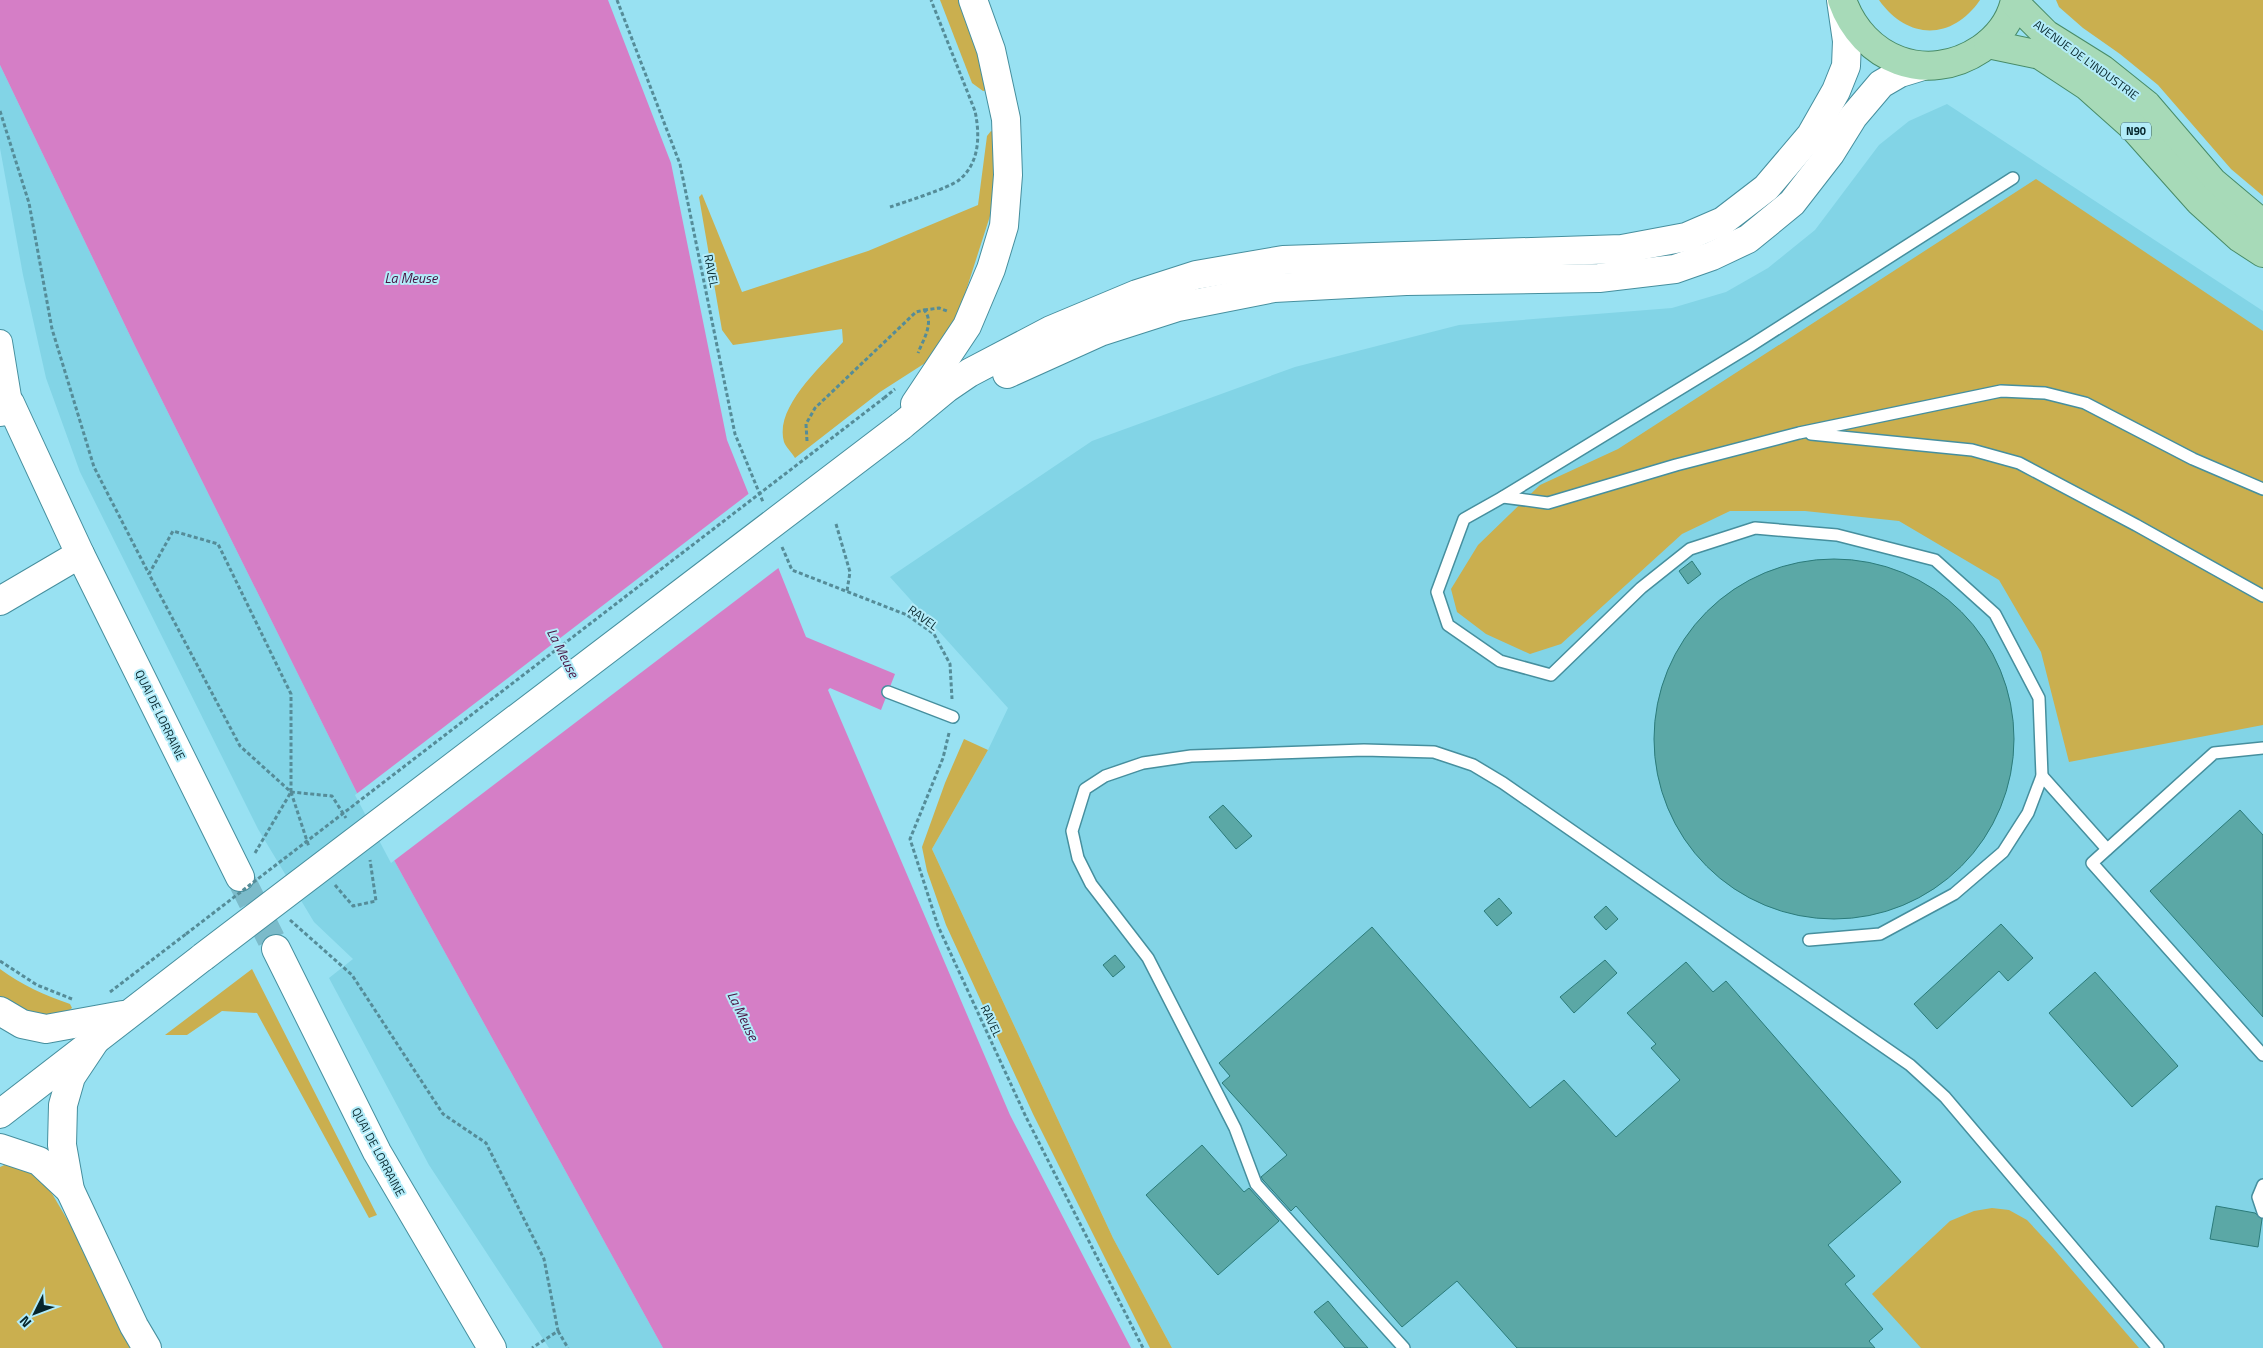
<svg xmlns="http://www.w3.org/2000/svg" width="2263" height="1348" font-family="'Titillium Web',sans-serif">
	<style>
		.built { fill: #82d4e6 }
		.green { fill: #caaf4f }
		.water { fill: #d57ec6 }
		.pier { fill: #98e1f2 }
		.building { fill: #5ba8a6; stroke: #2b7b7a }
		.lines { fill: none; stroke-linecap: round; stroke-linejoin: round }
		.secondary-tunnel { stroke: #7bbbca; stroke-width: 28; stroke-dasharray: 28 14; stroke-linecap: butt }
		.lane-casing { stroke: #468f9e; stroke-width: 14 }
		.street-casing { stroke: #468f9e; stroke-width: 26 }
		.secondary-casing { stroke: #468f9e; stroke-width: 30 }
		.primary-casing { stroke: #488b67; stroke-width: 30 }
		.path { stroke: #558c98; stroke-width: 3; stroke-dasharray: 4 2.5; stroke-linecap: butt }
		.lane { stroke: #fff; stroke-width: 11 }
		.street { stroke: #fff; stroke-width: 24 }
		.secondary { stroke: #fff; stroke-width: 28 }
		.primary { stroke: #a7dab8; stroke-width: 28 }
		.secondary-bridge-casing { stroke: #468f9e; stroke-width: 30; stroke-linecap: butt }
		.path-bridge { stroke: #558c98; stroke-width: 3; stroke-dasharray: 4 2.5; stroke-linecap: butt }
		.secondary-bridge { stroke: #fff; stroke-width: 28 }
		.labels { text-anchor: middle; stroke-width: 4; stroke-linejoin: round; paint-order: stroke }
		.shield { fill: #b3ecf9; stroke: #396169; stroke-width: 1 }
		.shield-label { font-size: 11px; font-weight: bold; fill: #05252b }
		.street-label { font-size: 12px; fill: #05252b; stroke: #b3ecf9 }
		.water-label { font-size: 14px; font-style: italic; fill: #471140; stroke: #b3ecf9 }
	</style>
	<rect width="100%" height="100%" fill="#98e1f2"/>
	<g class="built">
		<polygon points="0,65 135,346 357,793 663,1348 549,1348 429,1165 329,978 353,959 314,922 258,829 80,472 46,378 23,275 0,148"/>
		<polygon points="1947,104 2263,311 2263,1348 1172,1348 1113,1238 932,849 988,750 1008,708 890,577 1092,441 1295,367 1459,325 1672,308 1726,292 1768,268 1815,230 1879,145 1909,121"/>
	</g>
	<g class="green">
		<polygon points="940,0 961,0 991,90 983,91 972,83"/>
		<path d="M1879 0H1980C1952 41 1907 40 1879 0Z"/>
		<polygon points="2056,0 2263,0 2263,196 2231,169 2158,85 2120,54 2083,28 2059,7"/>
		<path d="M991 131 995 133 997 159 990 216 955 325 933 358 880 392 795 458C792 453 786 447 784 442 774 407 822 366 843 342L842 329 733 345 722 330 699 197 702 194 742 292 868 251 978 205 987 136Z"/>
		<polygon points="2036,179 2263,331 2263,725 2069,762 2041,652 1999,580 1899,521 1805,511 1730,511 1682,534 1561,644 1530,654 1486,634 1457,612 1451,589 1478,545 1540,485 1618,449"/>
		<polygon points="964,739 988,750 932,849 1113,1238 1172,1348 1150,1348 1033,1114 946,925 927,871 922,847 945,783"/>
		<path d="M0 969C22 985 44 995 70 1004L72 1008 55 1022 0 1001Z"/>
		<polygon points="252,969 377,1215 369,1218 257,1013 222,1011 187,1035 165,1035"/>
		<polygon points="9,1163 44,1180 74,1231 130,1348 0,1348 0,1167"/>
		<polygon points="1992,1208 2009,1210 2027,1220 2052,1247 2139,1348 1921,1348 1872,1294 1950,1221 1974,1211"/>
	</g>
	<polygon class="water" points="0,0 608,0 671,163 727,440 806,637 895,674 881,710 830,688 828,690 1010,1115 1131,1348 663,1348 357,793 135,346 0,65"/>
	<polygon class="pier" points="751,492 781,566 391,863 355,795"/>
	<g class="building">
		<circle cx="1834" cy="739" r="180"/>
		<polygon points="1692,561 1701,574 1688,584 1679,571"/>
		<polygon points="1223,805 1252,836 1236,849 1209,817"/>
		<polygon points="2240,810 2263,835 2263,1017 2150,891"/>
		<polygon points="1499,898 1512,913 1497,926 1484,911"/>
		<polygon points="1606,906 1618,919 1606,930 1594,917"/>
		<polygon points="2001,924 2033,958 2008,981 1999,971 1937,1029 1914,1004"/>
		<polygon points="1372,927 1530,1108 1564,1080 1616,1137 1680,1080 1651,1048 1656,1044 1627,1013 1686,962 1713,992 1726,981 1901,1182 1828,1245 1855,1276 1845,1284 1883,1329 1869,1341 1875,1348 1517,1348 1457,1281 1402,1327 1296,1206 1291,1211 1263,1180 1261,1177 1287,1155 1222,1083 1230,1076 1219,1063"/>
		<polygon points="1115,955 1125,967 1113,977 1103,965"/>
		<polygon points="1605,960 1617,973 1574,1013 1560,997"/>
		<polygon points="2095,972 2178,1066 2132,1107 2049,1013"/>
		<polygon points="1202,1145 1244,1192 1249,1188 1279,1221 1218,1275 1146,1195"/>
		<polygon points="2216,1206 2255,1213 2262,1219 2258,1247 2210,1239"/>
		<polygon points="1328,1301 1342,1318 1368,1348 1345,1348 1329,1329 1314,1312"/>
	</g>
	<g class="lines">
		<polyline class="secondary-tunnel" points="240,877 276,949"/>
		<defs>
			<g id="lane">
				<polyline points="2013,178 1750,346 1503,497 1548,503 1676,465 1799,433 2001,391 2045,393 2085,403 2193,459 2263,489"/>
				<polyline points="1811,434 1972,450 2019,463 2136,525 2263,596"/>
				<polyline points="1503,497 1464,519 1437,592 1448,625 1500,661 1551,675 1641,588 1690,549 1755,528 1837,535 1935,560 1995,614 2039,698 2042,776 2028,813 2003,852 1954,894 1880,934 1809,940"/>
				<polyline points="888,692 953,717"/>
				<polyline points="2263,748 2214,753 2092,863 2263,1055"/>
				<polyline points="2042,776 2107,849"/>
				<polyline points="2263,1185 2258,1197 2263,1212"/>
				<polyline points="1404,1348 1256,1184 1235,1128 1148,958 1091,884 1078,858 1072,831 1085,789 1105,776 1143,763 1191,756 1364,750 1434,752 1473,765 1503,783 1910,1065 1945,1097 2158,1348"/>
			</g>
			<polyline id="street" points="0,342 10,403"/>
			<g id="secondary">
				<polyline points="1007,374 1100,332 1178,307 1274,288 1406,281 1599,278 1675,269 1712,256 1748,239 1792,203 1830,154 1853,117 1881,84 1900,73 1923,66"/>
				<polyline points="915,404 967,326 991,269 1004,226 1008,175 1006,119 991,50 973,0"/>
				<polyline points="0,412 10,403 80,554 240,877"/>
				<polyline points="901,426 947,388 969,373 1051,330 1137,294 1196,275 1283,260 1622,249 1686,237 1723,221 1766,188 1811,135 1836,91 1846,66 1847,41 1841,0"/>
				<polyline points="0,601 80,554"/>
				<polyline points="276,949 377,1152 492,1348"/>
				<polyline points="0,1011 22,1024 46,1029 123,1015"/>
				<polyline points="97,1038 71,1077 63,1105 62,1145 70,1190 134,1326 147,1348"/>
				<polyline points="0,1114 203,957"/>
				<polyline points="0,1148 39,1161 70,1190"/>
			</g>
			<g id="primary">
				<path d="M1842 0C1863 60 1927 85 1981 49 1998 37 2011 20 2015 0"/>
				<polyline points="2015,3 2046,34 2102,69 2147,105 2213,182 2263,224"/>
				<polyline points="1988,44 2040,55 2087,86 2133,127 2199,201 2240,238 2263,253"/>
			</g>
		</defs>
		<use href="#lane" class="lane-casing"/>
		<use href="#street" class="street-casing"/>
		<use href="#secondary" class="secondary-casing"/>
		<use href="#primary" class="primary-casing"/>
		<g class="path">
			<polyline points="617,0 680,164 735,434 763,502"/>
			<polyline points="0,111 29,203 52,329 94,467 149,574"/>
			<path d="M890 207C905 202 949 188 959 180 980 163 980 135 975 111L931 0"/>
			<polyline points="924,310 939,308 947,311"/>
			<polyline points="884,398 895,389"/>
			<path d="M807 441 806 424 815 408 916 312 924 310C935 322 923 340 918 353"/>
			<polyline points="836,524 850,572 847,591"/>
			<polyline points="782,547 792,570 907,615 934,634 950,664 952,699"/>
			<polyline points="949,733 943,758 910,839 938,926 1026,1117 1143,1348"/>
			<polyline points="291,792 291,694 218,544 173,531 149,574 240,746 291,792 332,796 346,818"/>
			<polyline points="291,792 309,847"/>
			<polyline points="255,853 291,792"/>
			<polyline points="335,885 353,906 376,901 370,860"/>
			<polyline points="290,920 352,975 443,1114 486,1143 544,1259 558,1331 532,1348"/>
			<polyline points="0,961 37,985 72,999"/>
			<polyline points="110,992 186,934"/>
			<polyline points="558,1331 568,1348"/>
		</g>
		<use href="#lane" class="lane"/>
		<use href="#street" class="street"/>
		<use href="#secondary" class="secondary"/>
		<use href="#primary" class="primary"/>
		<defs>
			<polyline id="secondary-bridge" points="203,957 901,426"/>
		</defs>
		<use href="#secondary-bridge" class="secondary-bridge-casing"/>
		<polyline class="path-bridge" points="186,934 884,398"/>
		<use href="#secondary-bridge" class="secondary-bridge"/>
	</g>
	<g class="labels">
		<rect class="shield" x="2121" y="122.5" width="30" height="17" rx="4"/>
		<g class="shield-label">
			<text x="2136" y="135">N90</text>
		</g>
		<g class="street-label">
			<text transform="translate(2086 60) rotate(36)" y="4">AVENUE DE L'INDUSTRIE</text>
			<text transform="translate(711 271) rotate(79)" y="4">RAVEL</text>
			<text transform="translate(923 618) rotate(36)" y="4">RAVEL</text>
			<text transform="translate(160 715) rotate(64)" y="4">QUAI DE LORRAINE</text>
			<text transform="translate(991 1021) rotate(65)" y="4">RAVEL</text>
			<text transform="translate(378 1152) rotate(62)" y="4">QUAI DE LORRAINE</text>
		</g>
		<g class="water-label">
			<text x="411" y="283">La Meuse</text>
			<text transform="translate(563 653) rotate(63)" y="5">La Meuse</text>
			<text transform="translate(743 1016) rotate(64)" y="5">La Meuse</text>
		</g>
	</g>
	<g transform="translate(35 1313) rotate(228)" stroke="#b3ecf9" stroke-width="4" paint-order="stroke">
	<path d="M0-4L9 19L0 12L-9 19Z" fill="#05252b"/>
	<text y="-8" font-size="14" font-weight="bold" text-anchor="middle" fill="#05252b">N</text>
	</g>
</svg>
